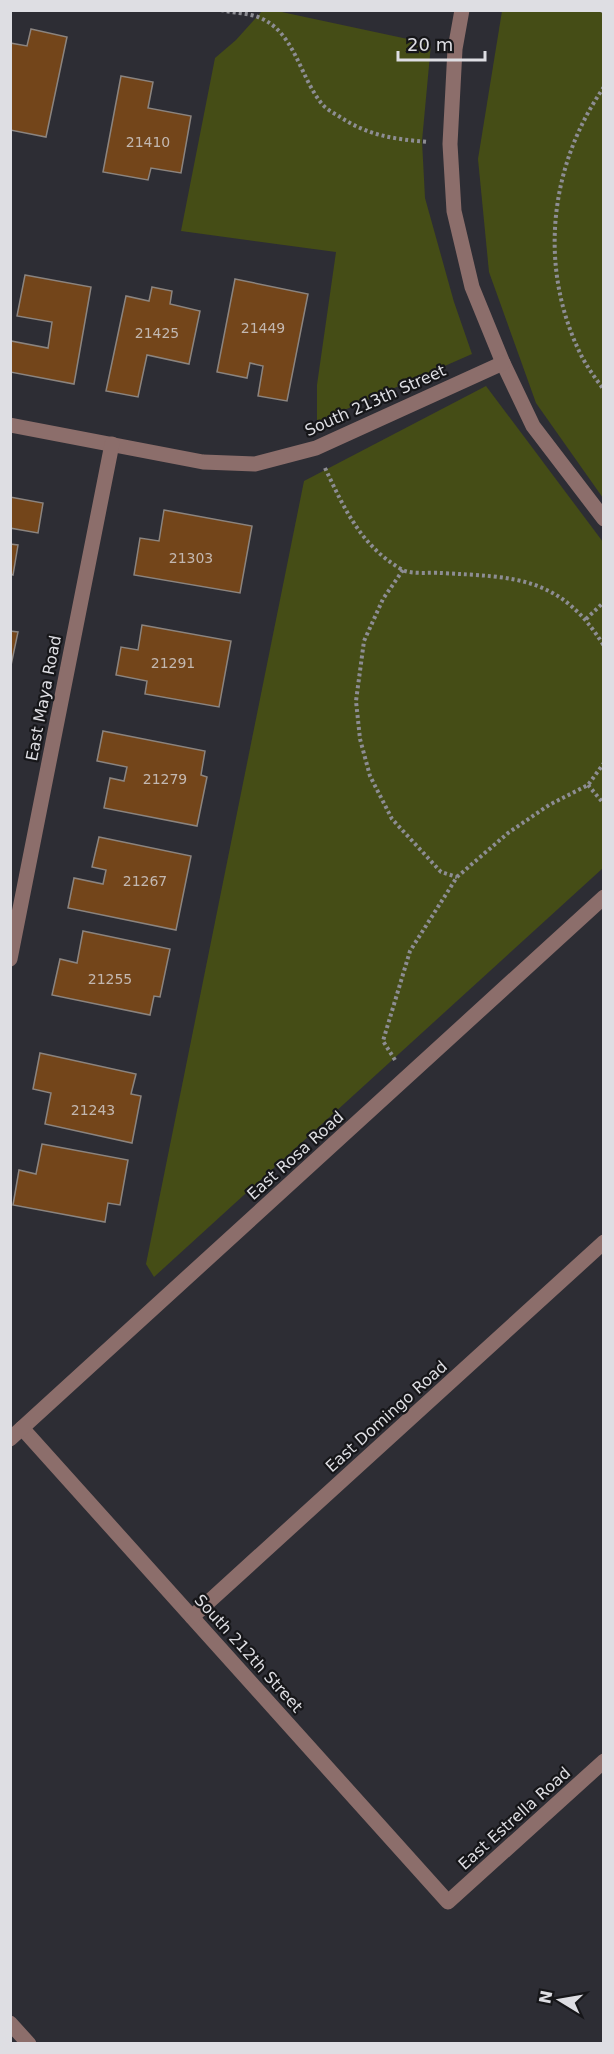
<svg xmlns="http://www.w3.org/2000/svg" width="614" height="2054" font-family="'DejaVu Sans',sans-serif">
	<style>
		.green { fill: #454d16 }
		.building { fill: #73451a; stroke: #8b847f; stroke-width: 1.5 }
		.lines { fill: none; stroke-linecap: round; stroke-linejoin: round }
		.path { stroke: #8d8d93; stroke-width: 4; stroke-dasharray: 3 3; stroke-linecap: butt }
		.minor { stroke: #8c6e6b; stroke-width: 15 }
		.labels { text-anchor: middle; stroke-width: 4.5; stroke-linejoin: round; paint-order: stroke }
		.number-label { font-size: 14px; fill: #c3b8b1 }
		.street-label { font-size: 16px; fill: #dedee3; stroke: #161619 }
	</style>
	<rect width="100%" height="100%" fill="#2d2d34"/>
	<g class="green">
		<polygon points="262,11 277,11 431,44 422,141 425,198 454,302 472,354 317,422 317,385 336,252 181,231 215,58 236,40"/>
		<polygon points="502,11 603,11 603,498 536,403 489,272 478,159"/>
		<polygon points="486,386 603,542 603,868 154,1277 146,1264 304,481"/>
	</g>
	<g class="building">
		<polygon points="31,29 67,37 46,137 10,130 10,43 27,46"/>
		<polygon points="121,76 153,82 148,108 191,116 181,173 151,168 148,180 103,172"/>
		<polygon points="25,275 91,287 74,384 10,372 11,341 48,348 52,322 17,316"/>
		<polygon points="235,279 308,294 287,401 258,396 263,366 250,363 247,378 217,372"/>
		<polygon points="152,287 172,291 170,304 200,311 189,364 147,355 138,397 106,391 126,296 149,301"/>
		<polygon points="10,497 43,503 38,533 10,528"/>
		<polygon points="164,510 252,526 240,593 134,575 140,538 159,541"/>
		<polygon points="10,544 18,545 13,575 10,574"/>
		<polygon points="142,625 231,641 219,707 145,694 147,681 116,675 121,647 138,650"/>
		<polygon points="10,631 18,632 10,670"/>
		<polygon points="103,731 205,751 201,775 207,777 197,826 104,808 110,778 124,781 127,767 97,761"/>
		<polygon points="99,837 191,856 176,930 68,908 74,878 103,884 106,870 92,867"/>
		<polygon points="83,931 170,949 160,997 154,996 150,1015 52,995 60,959 77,963"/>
		<polygon points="40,1053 136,1074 131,1094 141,1096 132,1143 45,1124 51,1093 33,1089"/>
		<polygon points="42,1144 128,1160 120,1205 108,1203 105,1222 13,1205 19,1170 36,1174"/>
	</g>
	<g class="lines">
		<g class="path">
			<path d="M221 10C233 13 247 13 258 17 295 31 299 76 322 104 326 109 332 112 337 115 368 136 393 139 429 142"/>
			<polyline points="601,10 604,12"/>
			<path d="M604 87C549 166 538 268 581 355 587 367 596 379 604 390"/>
			<path d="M325 468C344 508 361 546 401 569 410 575 430 572 441 573 515 577 561 576 604 646"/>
			<polyline points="403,570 383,599 364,641 356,701 360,739 370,776 392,819 441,872 457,877"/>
			<polyline points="586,619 604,602"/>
			<polyline points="588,785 604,804"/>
			<polyline points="395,1060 383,1041 410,951 457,877 508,833 549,805 588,785 604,763"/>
		</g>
		<g class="minor">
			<polyline points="462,10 455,49 450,144 454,211 472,287 503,363 533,426 604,519"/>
			<polyline points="10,425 203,462 255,464 316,448 503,363"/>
			<polyline points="10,959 112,444"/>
			<polyline points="22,1428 448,1902 604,1761"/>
			<polyline points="10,1439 604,897"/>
			<polyline points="192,1617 604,1242"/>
			<polyline points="10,2023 29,2044"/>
		</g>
	</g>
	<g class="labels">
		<g class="number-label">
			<text x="148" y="147">21410</text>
			<text x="263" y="333">21449</text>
			<text x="157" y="338">21425</text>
			<text x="191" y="563">21303</text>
			<text x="173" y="668">21291</text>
			<text x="165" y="784">21279</text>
			<text x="145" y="886">21267</text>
			<text x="110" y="984">21255</text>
			<text x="93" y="1115">21243</text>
		</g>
		<g class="street-label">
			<text transform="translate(375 400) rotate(-24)" y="6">South 213th Street</text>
			<text transform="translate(43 698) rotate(-79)" y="6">East Maya Road</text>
			<text transform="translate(295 1155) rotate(-42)" y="6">East Rosa Road</text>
			<text transform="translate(386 1416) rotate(-42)" y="6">East Domingo Road</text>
			<text transform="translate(249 1653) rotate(48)" y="6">South 212th Street</text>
			<text transform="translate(514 1818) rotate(-42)" y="6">East Estrella Road</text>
		</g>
	</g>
	<rect width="614" height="2054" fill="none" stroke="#dedee3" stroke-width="24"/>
	<g transform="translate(560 2000) rotate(281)" stroke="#161619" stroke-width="4.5" paint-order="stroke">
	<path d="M0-4.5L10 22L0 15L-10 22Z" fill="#dedee3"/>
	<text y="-9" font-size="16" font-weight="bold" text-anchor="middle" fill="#dedee3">N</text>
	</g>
	<path d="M398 51v9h87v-9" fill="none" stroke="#dedee3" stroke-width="3"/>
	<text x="407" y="51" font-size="18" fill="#dedee3" stroke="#161619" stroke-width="4.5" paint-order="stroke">20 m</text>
</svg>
